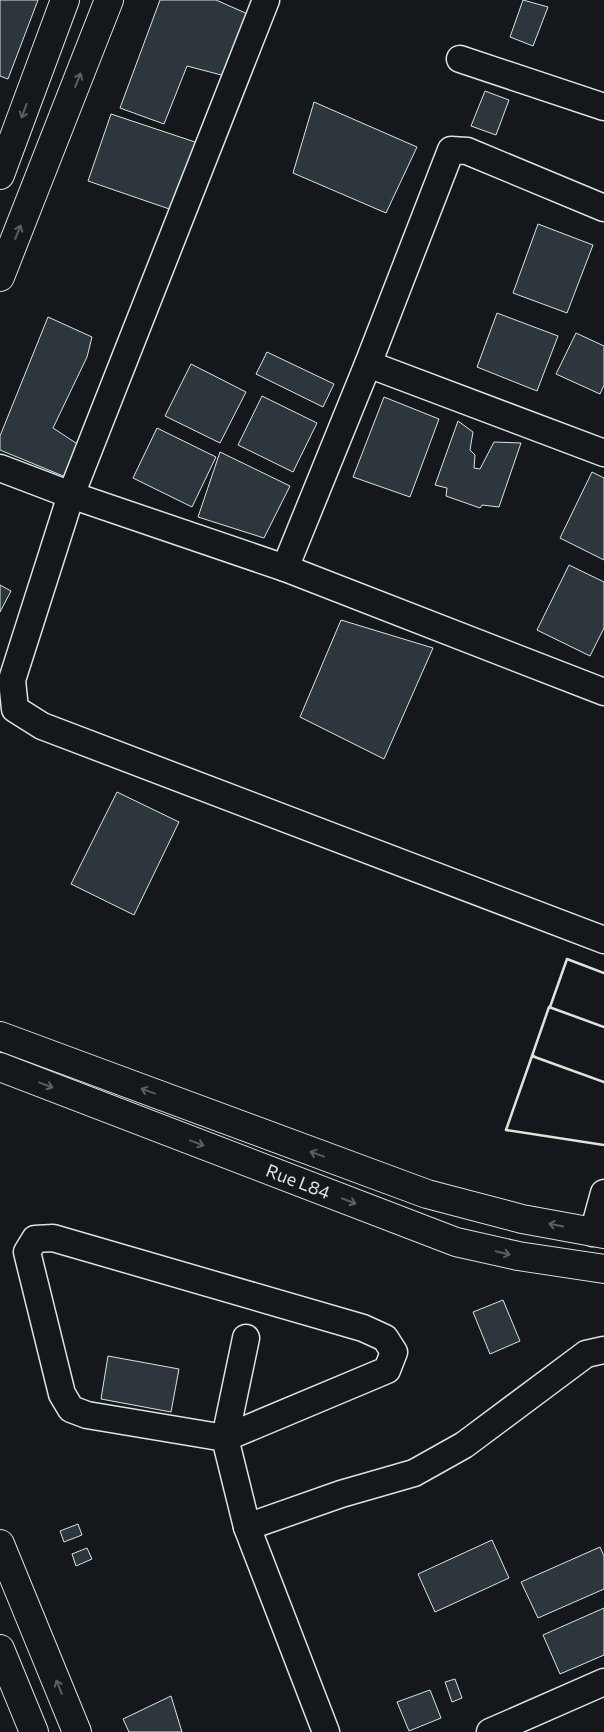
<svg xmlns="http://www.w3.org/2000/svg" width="604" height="1732" font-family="Commissioner,sans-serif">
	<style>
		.building { fill: #2c363c; stroke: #d8e6dc }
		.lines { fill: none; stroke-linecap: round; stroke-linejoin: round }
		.minor-casing { stroke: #d8e6dc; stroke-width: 29 }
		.major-casing { stroke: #d8e6dc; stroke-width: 30 }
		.minor { stroke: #14181c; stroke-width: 26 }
		.major { stroke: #14181c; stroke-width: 28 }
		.wall { stroke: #d8e6dc; stroke-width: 2.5 }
		.oneway { stroke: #59605f }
		.labels { text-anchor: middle; stroke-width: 4; stroke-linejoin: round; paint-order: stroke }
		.street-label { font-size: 18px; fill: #d8e6dc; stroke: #14181c }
	</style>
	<rect width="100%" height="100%" fill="#14181c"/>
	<g class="building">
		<polygon points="0,0 38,0 8,79 0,76"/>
		<polygon points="160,0 216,0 250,15 229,77 187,66 164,124 120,108"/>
		<polygon points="523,0 548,7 533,46 510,37"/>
		<polygon points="485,91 509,100 496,135 471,126"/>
		<polygon points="314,102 417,147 386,213 293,173"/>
		<polygon points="111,114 201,144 178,212 88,181"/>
		<polygon points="538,224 593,245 567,313 513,293"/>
		<polygon points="497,313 558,336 537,391 477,367"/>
		<polygon points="48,317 92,337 87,357 53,428 82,447 68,478 0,450 0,436"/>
		<polygon points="576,333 604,346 604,385 600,394 556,374"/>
		<polygon points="267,352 334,384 323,407 256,374"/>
		<polygon points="191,364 246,392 220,443 165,416"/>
		<polygon points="262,396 317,423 293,472 238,445"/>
		<polygon points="384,397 439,419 410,497 353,477"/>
		<polygon points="458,421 473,432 470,450 475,455 474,468 480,469 494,442 521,443 499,507 482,505 480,508 446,496 447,488 435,485"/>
		<polygon points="157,428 216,457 192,507 133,478"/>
		<polygon points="220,452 290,486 264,538 198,517"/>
		<polygon points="592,472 604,478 604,560 560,538"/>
		<polygon points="569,565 604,582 604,628 590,656 537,630"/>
		<polygon points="0,585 11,591 0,612"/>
		<polygon points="341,620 433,648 384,759 300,717"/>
		<polygon points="117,792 179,822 134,915 71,884"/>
		<polygon points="503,1300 520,1341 490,1354 473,1312"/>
		<polygon points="108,1356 179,1369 171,1412 101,1399"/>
		<polygon points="78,1524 82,1535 64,1542 60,1531"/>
		<polygon points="492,1540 509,1578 435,1612 418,1574"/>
		<polygon points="600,1547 604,1556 604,1589 538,1618 521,1582"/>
		<polygon points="87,1548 92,1559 76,1566 72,1554"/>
		<polygon points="604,1608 604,1655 560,1674 543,1635"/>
		<polygon points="455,1679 462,1698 452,1702 445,1682"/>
		<polygon points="430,1690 441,1718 409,1731 397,1702"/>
		<polygon points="171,1696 182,1732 129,1732 123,1719"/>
	</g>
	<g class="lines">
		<defs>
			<g id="minor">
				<polyline points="266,0 71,495 12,680 15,709 42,726 604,940"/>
				<polyline points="460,59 604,107"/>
				<polyline points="368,364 604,453"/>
				<polyline points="0,468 71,495 285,568 604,692"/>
				<polyline points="285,568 368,364 451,150 467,151 604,208"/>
				<polyline points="593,1233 604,1193"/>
				<polyline points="246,1338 225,1438 387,1370 394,1352 385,1338 363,1328 53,1238 35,1239 27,1252 62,1394 71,1409 87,1415 225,1438 247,1527"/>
				<polyline points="326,1732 247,1527 341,1494 414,1473 464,1445 586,1354 604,1350"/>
				<polyline points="490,1732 604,1682"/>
			</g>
			<g id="major">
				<polyline points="0,175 65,0"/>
				<polyline points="0,277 109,0"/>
				<polyline points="0,1036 427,1194 522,1219 604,1234"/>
				<polyline points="0,1067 456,1242 518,1256 604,1269"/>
				<polyline points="0,1544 77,1732"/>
				<polyline points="0,1649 34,1732"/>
			</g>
		</defs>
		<use href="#minor" class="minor-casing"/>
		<use href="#major" class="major-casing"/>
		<use href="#minor" class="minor"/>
		<use href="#major" class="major"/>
		<g class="wall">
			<polyline points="550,1007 567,959 604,973"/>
			<polyline points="534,1056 532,1056 549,1007 604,1027"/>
			<polyline points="604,1082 532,1056 506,1130 604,1145"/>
		</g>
	</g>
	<defs><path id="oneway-shaft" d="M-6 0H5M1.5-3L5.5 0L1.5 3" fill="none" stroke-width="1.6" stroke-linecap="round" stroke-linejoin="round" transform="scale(1.25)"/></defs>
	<g class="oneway">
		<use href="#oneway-shaft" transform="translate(78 80) rotate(-68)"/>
		<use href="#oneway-shaft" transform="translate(24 111) rotate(110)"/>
		<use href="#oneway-shaft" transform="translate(18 232) rotate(-68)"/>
		<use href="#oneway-shaft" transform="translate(46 1085) rotate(21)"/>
		<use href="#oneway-shaft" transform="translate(148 1091) rotate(-160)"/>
		<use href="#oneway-shaft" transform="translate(197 1143) rotate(21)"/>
		<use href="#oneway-shaft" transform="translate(317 1154) rotate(-160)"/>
		<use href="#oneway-shaft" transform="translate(349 1201) rotate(21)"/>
		<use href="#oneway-shaft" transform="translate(556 1225) rotate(-169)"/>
		<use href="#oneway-shaft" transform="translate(503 1253) rotate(13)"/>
		<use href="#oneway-shaft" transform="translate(59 1687) rotate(-112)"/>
	</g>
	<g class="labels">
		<g class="street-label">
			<text transform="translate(298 1182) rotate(21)" y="6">Rue L84</text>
		</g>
	</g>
</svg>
